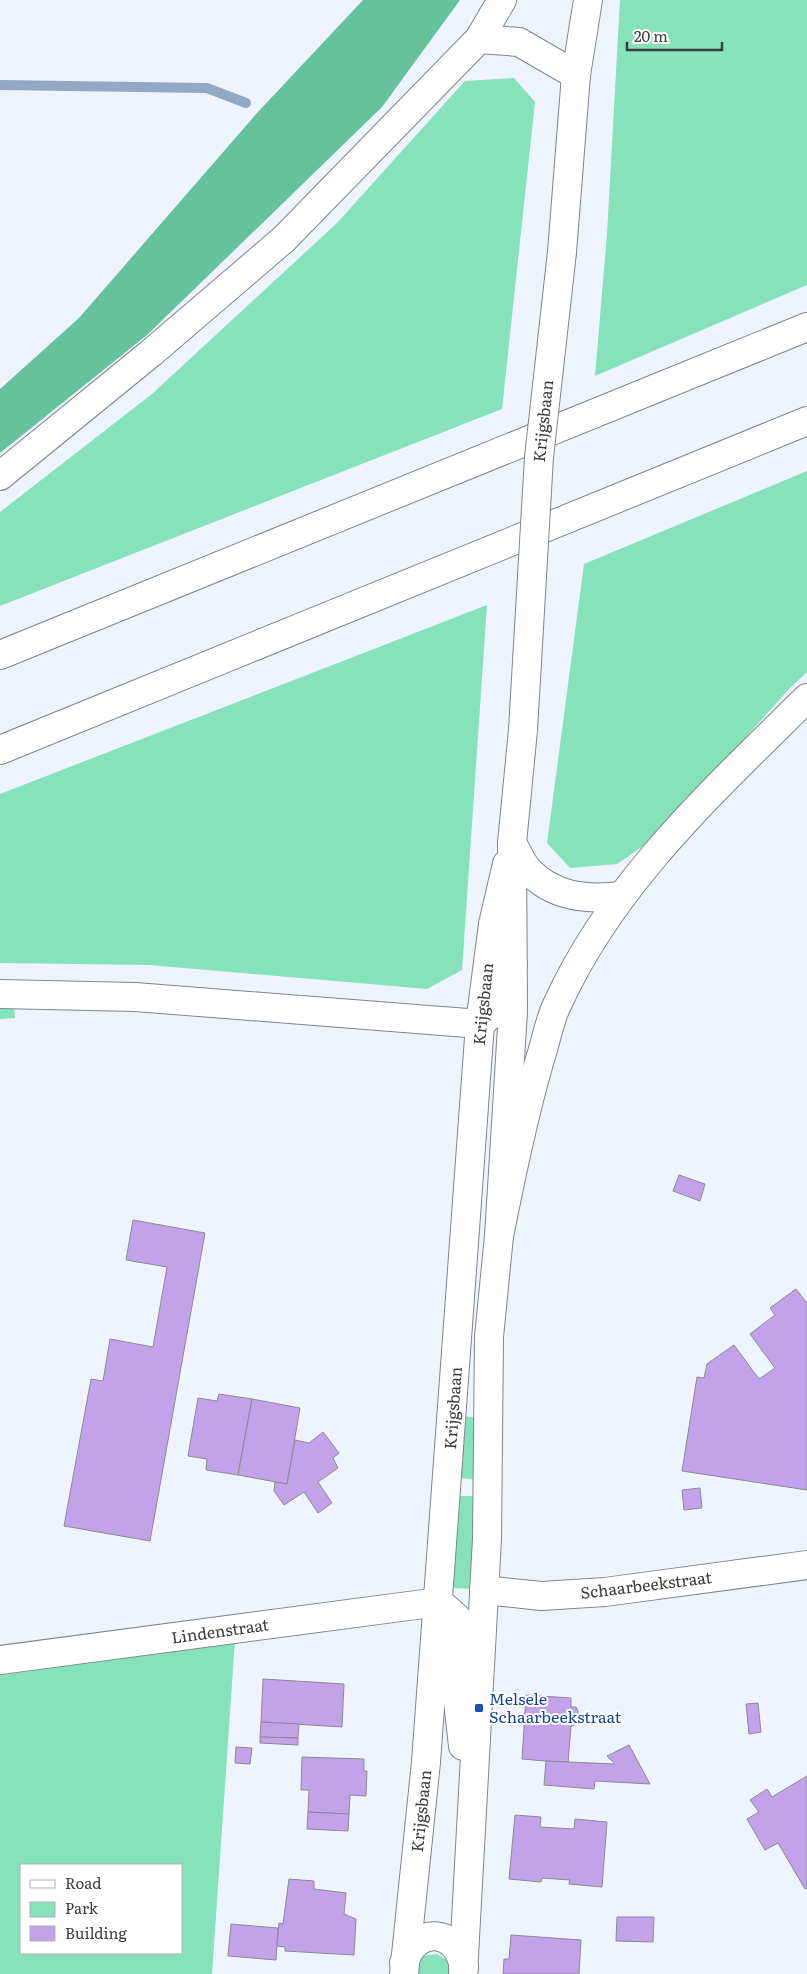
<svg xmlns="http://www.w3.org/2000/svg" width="807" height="1974" font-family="Literata,serif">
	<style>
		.green { fill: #85e2ba; fill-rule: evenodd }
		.forest { fill: #65c29c }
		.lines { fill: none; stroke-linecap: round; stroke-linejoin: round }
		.stream { stroke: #92a8c4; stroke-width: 10 }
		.building { fill: #c3a2ea; stroke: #8d8992 }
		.minor-casing { stroke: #80848d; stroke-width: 30 }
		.secondary-casing { stroke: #80848d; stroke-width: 30 }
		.primary-casing { stroke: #80848d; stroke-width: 30 }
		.motorway-casing { stroke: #80848d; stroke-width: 30 }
		.minor { stroke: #fff; stroke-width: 28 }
		.secondary { stroke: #fff; stroke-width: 28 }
		.primary { stroke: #fff; stroke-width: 28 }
		.motorway { stroke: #fff; stroke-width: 28 }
		.primary-bridge-casing { stroke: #80848d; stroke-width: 30; stroke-linecap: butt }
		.primary-bridge { stroke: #fff; stroke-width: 28 }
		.transit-dot { fill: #1a4fb4; stroke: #fff; stroke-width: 2 }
		.labels { text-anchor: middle; stroke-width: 4; stroke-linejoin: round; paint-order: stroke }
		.street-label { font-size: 16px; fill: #3a3c40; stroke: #fff }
		.transit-label { font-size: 16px; fill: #164399; stroke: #fff; text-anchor: start }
	</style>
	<rect width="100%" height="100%" fill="#eef4fe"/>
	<g class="green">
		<polygon points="620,0 807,0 807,285 595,376 607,234"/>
		<polygon points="514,78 535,102 502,409 0,606 0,512 152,394 337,223 465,81"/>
		<polygon points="807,471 807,672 790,688 655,838 617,864 570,868 547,843 584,564"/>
		<polygon points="487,605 462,970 427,989 149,965 0,963 0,794"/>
		<polygon points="14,1006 15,1018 0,1019 0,1007"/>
		<polygon points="460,1416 481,1418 481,1480 458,1478"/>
		<polygon points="456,1496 480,1496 476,1589 451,1588"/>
		<path d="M235 1640 212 1974H0V1674ZM21 1865H181V1953H21Z"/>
		<polygon points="437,1954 450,1962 456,1974 411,1974 413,1967 423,1956"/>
	</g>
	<polygon class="forest" points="363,0 460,0 382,107 147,335 0,453 0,389 79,318 257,113"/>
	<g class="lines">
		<polyline class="stream" points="0,85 207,88 246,103"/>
	</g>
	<g class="building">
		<polygon points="679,1175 705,1184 700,1201 673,1191"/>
		<polygon points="133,1220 205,1233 150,1541 64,1526 91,1379 103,1381 110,1339 153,1347 167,1267 126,1260"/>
		<polygon points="796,1289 807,1303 807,1490 682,1471 697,1377 704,1378 707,1364 734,1345 759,1379 775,1368 750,1334 775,1315 770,1308"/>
		<polygon points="219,1394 252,1399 238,1475 206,1470 207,1459 188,1456 198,1398 217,1401"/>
		<polygon points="252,1399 300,1408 287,1484 238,1475"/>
		<polygon points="323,1432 339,1453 333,1458 338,1468 318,1482 332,1503 318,1513 304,1492 284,1505 274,1491 275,1482 287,1484 295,1440 309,1443"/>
		<polygon points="700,1488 702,1508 684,1510 682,1490"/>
		<polygon points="263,1679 344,1684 342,1727 261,1722"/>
		<polygon points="526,1695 571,1698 571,1707 576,1707 578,1711 577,1724 571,1726 568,1763 522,1759"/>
		<polygon points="758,1703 761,1732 749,1734 746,1704"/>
		<polygon points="261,1722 299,1724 298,1738 260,1737"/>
		<polygon points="260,1737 298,1738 298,1745 260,1743"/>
		<polygon points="629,1745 650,1784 595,1781 594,1789 544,1785 546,1761 615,1764 607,1756"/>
		<polygon points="236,1747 252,1748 250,1764 235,1763"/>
		<polygon points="302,1757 364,1759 364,1771 367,1771 366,1796 350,1795 349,1814 308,1812 309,1790 301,1790"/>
		<polygon points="807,1776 807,1888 805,1889 778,1843 765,1850 747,1819 759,1812 750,1800 767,1789 772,1797"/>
		<polygon points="308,1812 349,1814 348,1831 307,1829"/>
		<polygon points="515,1815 541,1817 540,1827 574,1829 575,1819 607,1822 602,1887 569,1884 570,1880 542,1878 541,1882 509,1879"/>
		<polygon points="289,1879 314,1881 314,1889 346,1893 344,1914 356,1919 354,1955 285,1951 285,1947 277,1946 279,1923 283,1924"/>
		<polygon points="617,1917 654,1917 653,1942 616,1941"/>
		<polygon points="231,1924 278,1928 276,1960 228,1956"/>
		<polygon points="511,1935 581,1940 579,1974 503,1974 504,1959 509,1959"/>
	</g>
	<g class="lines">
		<defs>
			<g id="minor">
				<polyline points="484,1590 541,1596 605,1592 807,1565"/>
				<polyline points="0,1660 439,1602"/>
			</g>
			<g id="secondary">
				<polyline points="576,75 588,0"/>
				<polyline points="480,1024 493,924 507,864"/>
			</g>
			<g id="primary">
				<polyline points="562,252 576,75"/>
				<polyline points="439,1602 457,1618 461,1627 457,1693 463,1746"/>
				<path d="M404 1963C415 1925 458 1928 464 1968"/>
				<polyline points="404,1974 426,1762 480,1024"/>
				<polyline points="463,1974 487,1539 489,1337 499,1236 513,1011 512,843 523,730"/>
			</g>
			<g id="motorway">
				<polyline points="479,39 519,42 576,75"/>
				<polyline points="0,476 151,353 284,239 479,39 502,0"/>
				<polyline points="0,655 807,327"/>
				<polyline points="0,750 807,421"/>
				<path d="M512 843C517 851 521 862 528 870 553 897 586 900 621 896"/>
				<path d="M0 994 135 997 480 1024C505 1004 507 995 513 964"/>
				<path d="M499 1236C511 1177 523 1118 540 1059 546 1042 549 1021 557 1005 612 883 713 791 807 698"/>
			</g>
		</defs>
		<use href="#minor" class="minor-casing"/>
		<use href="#secondary" class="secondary-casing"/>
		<use href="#primary" class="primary-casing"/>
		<use href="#motorway" class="motorway-casing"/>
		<use href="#minor" class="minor"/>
		<use href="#secondary" class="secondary"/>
		<use href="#primary" class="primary"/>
		<use href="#motorway" class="motorway"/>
		<defs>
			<polyline id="primary-bridge" points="523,730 539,457 562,252"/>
		</defs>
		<use href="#primary-bridge" class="primary-bridge-casing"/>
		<use href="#primary-bridge" class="primary-bridge"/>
	</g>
	<rect class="transit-dot" x="474" y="1703" width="10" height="10" rx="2.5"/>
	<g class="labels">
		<g class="street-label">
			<text transform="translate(543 421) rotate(-84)" y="6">Krijgsbaan</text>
			<text transform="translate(483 1004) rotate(-84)" y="6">Krijgsbaan</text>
			<text transform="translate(453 1408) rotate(-86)" y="6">Krijgsbaan</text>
			<text transform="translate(646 1585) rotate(-7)" y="6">Schaarbeekstraat</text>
			<text transform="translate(220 1631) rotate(-8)" y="6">Lindenstraat</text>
			<text transform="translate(421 1811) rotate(-84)" y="6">Krijgsbaan</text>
		</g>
		<g class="transit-label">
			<text x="489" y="1705">Melsele<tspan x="489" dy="18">Schaarbeekstraat</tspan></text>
		</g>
	</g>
	<rect x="20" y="1864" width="162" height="90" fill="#ffffff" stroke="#b0b1b3"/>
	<rect x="30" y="1880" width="25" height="8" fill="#ffffff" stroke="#b0b1b3"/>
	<text x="65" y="1889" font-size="15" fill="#3a3c40">Road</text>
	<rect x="30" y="1902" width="25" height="15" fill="#85e2ba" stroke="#b0b1b3"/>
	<text x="65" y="1914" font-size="15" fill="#3a3c40">Park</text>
	<rect x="30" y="1926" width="25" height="15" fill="#c3a2ea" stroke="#b0b1b3"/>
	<text x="65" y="1939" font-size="15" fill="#3a3c40">Building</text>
	<path d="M627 42v8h95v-8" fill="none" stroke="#3a3c40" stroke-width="2.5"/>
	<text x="634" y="42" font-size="15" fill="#3a3c40" stroke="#ffffff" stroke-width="4" paint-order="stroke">20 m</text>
</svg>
